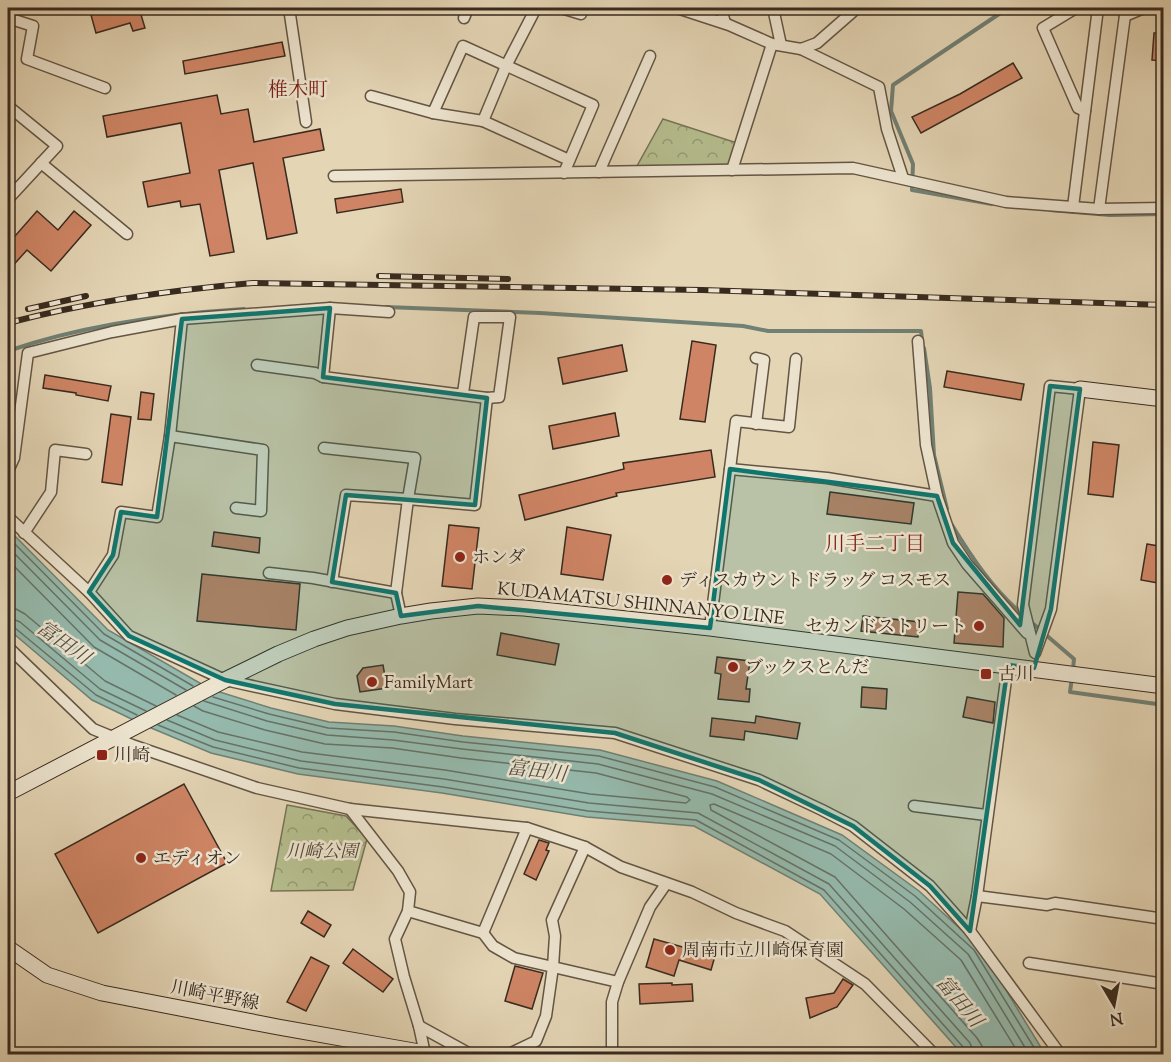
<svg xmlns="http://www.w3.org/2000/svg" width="1171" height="1062" font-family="'Sorts Mill Goudy','Noto Serif JP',serif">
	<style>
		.forest { fill: url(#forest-crowns); stroke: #767456; stroke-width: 1.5 }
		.water { fill: #95b9ac; stroke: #708074; stroke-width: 1.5 }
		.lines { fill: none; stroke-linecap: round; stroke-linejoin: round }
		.shore { stroke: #667266; stroke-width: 1.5 }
		.stream { stroke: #708074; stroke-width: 4 }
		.building { fill: #cf8565; stroke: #382a1f; stroke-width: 1.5 }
		.street-casing { stroke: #635544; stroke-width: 13 }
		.secondary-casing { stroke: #382a1f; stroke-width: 17 }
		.street { stroke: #ede4cf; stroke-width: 10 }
		.secondary { stroke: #ede4cf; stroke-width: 15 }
		.rail-casing { stroke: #382a1f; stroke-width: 6 }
		.rail { stroke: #ede4cf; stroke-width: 4; stroke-dasharray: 11; stroke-linecap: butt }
		.marked { fill: #0f766e; fill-opacity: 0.2; stroke: #0f766e; stroke-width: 4.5; stroke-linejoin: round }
		.poi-dot { fill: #8f2418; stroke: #ede4cf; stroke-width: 2 }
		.labels { text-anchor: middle; stroke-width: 5; stroke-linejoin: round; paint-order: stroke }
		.poi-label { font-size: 18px; fill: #382a1f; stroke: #ede4cf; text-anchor: start }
		.street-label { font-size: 18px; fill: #382a1f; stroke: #ede4cf }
		.park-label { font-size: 18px; font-style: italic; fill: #514735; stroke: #ede4cf }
		.neighbourhood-label { font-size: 20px; fill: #7a1f14; stroke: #ede4cf }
		.water-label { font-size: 20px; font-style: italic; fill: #4f4e42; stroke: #ede4cf }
	</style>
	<defs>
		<pattern id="forest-crowns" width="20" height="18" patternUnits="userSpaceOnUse" patternTransform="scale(1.5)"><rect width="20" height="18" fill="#b5bd8d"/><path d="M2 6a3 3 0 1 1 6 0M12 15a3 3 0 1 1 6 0" fill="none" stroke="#949a73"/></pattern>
	</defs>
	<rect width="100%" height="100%" fill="#e4d5b5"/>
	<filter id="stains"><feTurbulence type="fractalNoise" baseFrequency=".00333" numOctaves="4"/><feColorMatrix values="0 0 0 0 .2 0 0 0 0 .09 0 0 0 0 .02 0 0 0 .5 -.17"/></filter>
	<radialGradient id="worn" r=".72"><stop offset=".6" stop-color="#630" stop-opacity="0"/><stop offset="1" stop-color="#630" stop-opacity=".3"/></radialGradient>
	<g class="forest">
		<polygon points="663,119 737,143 729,166 637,166"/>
		<polygon points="287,805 346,816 367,839 353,890 271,891"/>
	</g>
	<polygon class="water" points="8,529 108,630 210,689 271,708 329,722 394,726 463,736 600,750 717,781 842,835 919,891 979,946 1045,1054 962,1054 820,894 694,826 587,817 442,793 298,774 211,753 144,725 92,700 8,629"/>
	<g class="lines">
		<g class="shore">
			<polyline points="8,537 104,634 193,686"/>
			<polyline points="8,547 100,640 186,690"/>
			<polyline points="8,560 94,647 176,695"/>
			<polyline points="8,608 16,609 25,614 105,681 156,706"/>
			<polyline points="8,617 20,622 100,689 146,711"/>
			<polyline points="8,625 15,628 96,695 137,715"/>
			<polyline points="213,697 269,714 328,728 394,732 463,742 599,756 715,787 839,840 915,896 974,950 1038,1054"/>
			<polyline points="204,701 267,721 327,735 393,740 462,749 598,764 712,794 835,846 910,902 968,954 1029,1054"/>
			<polyline points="177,715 218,732 302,752 445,770 590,794 686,803 690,800 687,797 596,773 461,758 392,748 325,744 265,730 203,711 194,706"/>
			<polyline points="167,720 215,740 301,761 444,779 589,803 698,813 829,884 970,1043 974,1054"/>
			<polyline points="158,725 213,747 299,768 443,787 588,811 696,820 824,890 964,1048 966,1054"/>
			<polyline points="983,1054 982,1046 977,1038 835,877 711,810 710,805 714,804 831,854 904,909 961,960 1019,1054"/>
		</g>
		<g class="stream">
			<polyline points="992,204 912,190 913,164 891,111 893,85 1008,8"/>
			<polyline points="1050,210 1110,215 1164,214"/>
			<polyline points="386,307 540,313 743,326 768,331 921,331 922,340"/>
			<polyline points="924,348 930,388 934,455 947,509"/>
			<path d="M8 351C83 325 164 314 244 309"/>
			<path d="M952 525C972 558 993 589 1023 615"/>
			<polyline points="1031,622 1074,659 1073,669"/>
			<polyline points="1072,677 1070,692 1164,705"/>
		</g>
	</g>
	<g class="building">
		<polygon points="118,8 139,8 145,28 133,31 130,23 96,33 91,15"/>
		<polygon points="1154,33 1164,33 1164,61 1152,60"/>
		<polygon points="282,42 285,56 185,74 183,61"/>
		<polygon points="1013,63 1022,78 921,133 912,117 960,94"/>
		<polygon points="217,95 221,114 248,109 254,142 320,129 324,150 283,158 297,233 267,239 253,163 219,170 234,252 210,256 200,204 181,207 180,201 148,207 143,182 190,173 181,123 107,137 103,116"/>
		<polygon points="401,189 403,202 337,213 335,199"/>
		<polygon points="37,211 58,230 74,211 91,225 51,271 27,250 8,271 8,244"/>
		<polygon points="692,341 716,345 705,422 680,419"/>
		<polygon points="622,345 627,371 563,384 558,358"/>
		<polygon points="947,371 1024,384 1021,400 944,387"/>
		<polygon points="45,375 111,386 108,401 76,395 76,393 43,388"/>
		<polygon points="141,392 154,394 151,420 138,419"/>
		<polygon points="615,413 619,436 553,449 549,426"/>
		<polygon points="111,414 131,417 122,485 102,482"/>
		<polygon points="1093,442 1119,445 1113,497 1088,494"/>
		<polygon points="711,450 715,477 616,493 617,496 525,520 519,495 624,469 623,463"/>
		<polygon points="830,492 914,503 911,524 827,514"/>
		<polygon points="449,525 479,528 472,589 442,586"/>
		<polygon points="567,527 611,535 603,580 561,574"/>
		<polygon points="214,532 260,538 259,553 212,546"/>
		<polygon points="1147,544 1164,547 1164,584 1141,580"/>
		<polygon points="202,574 300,584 296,630 197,621"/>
		<polygon points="958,592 983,594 1004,618 1003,647 954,643"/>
		<polygon points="863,616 920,622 918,637 861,631"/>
		<polygon points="501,633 559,644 555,665 497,655"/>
		<polygon points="717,657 750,661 746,689 750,689 749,702 718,699 721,674 715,673"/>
		<polygon points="383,665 387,688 360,692 357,676 363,668"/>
		<polygon points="862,687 887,689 886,709 861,707"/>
		<polygon points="967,697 995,702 993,723 963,717"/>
		<polygon points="756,716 800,723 797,739 745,731 744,740 710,736 712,718 755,723"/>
		<polygon points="184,784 227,863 98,933 55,854"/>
		<polygon points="539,840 549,843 546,850 549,851 536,880 524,874"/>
		<polygon points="308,911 331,925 324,937 301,923"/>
		<polygon points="654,939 715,956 711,970 679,960 674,976 646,967"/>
		<polygon points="353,949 393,979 383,992 343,963"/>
		<polygon points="311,957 329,966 306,1011 287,1002"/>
		<polygon points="515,966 543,973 532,1009 505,1001"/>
		<polygon points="843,979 853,985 837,1007 810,1018 806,998 834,993"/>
		<polygon points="672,983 672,985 692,984 693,1001 640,1004 639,984"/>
	</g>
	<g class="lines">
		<defs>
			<g id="street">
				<polyline points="289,8 306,122"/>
				<polyline points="536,8 506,66 483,121 569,160"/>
				<polyline points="561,8 581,14"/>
				<polyline points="677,8 729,25 772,44 801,49 817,43 857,8"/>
				<polyline points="721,8 725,23"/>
				<polyline points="773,8 781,45"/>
				<polyline points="1076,8 1043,28 1078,108 1085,111"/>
				<polyline points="1125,16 1144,8"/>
				<polyline points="8,18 33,26 27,59 105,88"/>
				<polyline points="464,18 468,8"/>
				<polyline points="801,49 879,87 887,129 903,178"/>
				<polyline points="371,96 433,113 483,121"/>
				<polyline points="8,106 57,146 8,199"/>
				<polyline points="433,113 463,46 593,105 564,173"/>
				<polyline points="41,163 127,234"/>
				<polyline points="732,170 772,44"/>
				<polyline points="599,172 650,56"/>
				<polyline points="334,176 853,168 1006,202 1099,209 1164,208"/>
				<polyline points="1073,207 1098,8"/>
				<polyline points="1099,209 1126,8"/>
				<polyline points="330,308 389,312"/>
				<polyline points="918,341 926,445 937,496 953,543 967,564 1027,633"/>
				<polyline points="257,365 315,373 323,377"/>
				<polygon points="1050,386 1080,389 1051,609 1035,653 1023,605"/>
				<polyline points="756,424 764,360 756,358"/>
				<polyline points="170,436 263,450 261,511 236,508"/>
				<polyline points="324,448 415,458 408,499 346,495 332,582"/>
				<polyline points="730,469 827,478 937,496"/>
				<polyline points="8,471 14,458 28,353 112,332 182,319 330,308 323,377 487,398 499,397 510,317 474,317 463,393"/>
				<polyline points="8,517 89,592 129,636 225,680 335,704 455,719 615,733 759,780 822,810 853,826 930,886 970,931 1060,1054"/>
				<polyline points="24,533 51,492 55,450 86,454"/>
				<polyline points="269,573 313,578 396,593"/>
				<polyline points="89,592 113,555 121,512 157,517 170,436 182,319"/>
				<polyline points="401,616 396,593 408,499 475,505 487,398"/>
				<polyline points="710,628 736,421 789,427 796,359"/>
				<polyline points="8,647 93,729 132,745 257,788 350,809 527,828 585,847 621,867 692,892 736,913 785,931 865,984 934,1054"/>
				<polyline points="914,806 986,815"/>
				<polyline points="350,809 398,871 410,892 408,911 395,939 404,977 419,1026 425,1054"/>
				<polyline points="977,896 1047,905 1055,903 1164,919"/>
				<polyline points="408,911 483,933 493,946 514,958 618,982"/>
				<polyline points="970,931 977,896 1008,665"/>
				<polyline points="483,933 527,828"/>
				<polyline points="1029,963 1164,984"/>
				<polyline points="419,1026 470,1054"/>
				<polyline points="509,1054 536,1041 546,1016 553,967 555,936 552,920 585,847"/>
				<polyline points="612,1054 612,1002 618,982 650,907 666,884"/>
			</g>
			<g id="secondary">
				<polyline points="1080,389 1164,399"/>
				<polyline points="8,793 225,680 278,654 314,639 347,628 401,616 431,611 478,606 524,608 710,628 1164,686"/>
				<polyline points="8,948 47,975 102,993 278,1027 425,1053"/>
			</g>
		</defs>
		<use href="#street" class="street-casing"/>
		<use href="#secondary" class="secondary-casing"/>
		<use href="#street" class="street"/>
		<use href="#secondary" class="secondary"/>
		<defs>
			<g id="rail">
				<polyline points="379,276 508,279"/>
				<polyline points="28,309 86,296"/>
				<path d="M8 323C88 302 170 290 253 283L702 290 1164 305"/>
			</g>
		</defs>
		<use href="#rail" class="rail-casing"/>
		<use href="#rail" class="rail"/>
	</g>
	<path class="marked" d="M330 308 323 377 487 398 475 505 346 495 332 582 396 593 401 616 478 606 710 628 730 469 937 496 953 543 1020 625 1050 386 1080 389 1051 609 1034 668 1008 665 970 931 930 886 853 826 759 780 615 733 335 704 225 680 129 636 89 592 113 555 121 512 157 517 182 319Z"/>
	<g class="poi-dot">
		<circle cx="460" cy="557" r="6"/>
		<circle cx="667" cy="580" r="6"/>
		<circle cx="979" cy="626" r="6"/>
		<circle cx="733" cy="667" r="6"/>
		<rect x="980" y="668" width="12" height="12" rx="3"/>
		<circle cx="372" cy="682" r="6"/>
		<rect x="96" y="749" width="12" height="12" rx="3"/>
		<circle cx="141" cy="858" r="6"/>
		<circle cx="670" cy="950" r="6"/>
	</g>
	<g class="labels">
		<g class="poi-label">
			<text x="472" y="563">ホンダ</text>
			<text x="679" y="586">ディスカウントドラッグ コスモス</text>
			<text x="967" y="632" text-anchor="end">セカンドストリート</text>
			<text x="745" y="673">ブックスとんだ</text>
			<text x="998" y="680">古川</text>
			<text x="384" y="688">FamilyMart</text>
			<text x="114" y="761">川崎</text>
			<text x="153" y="864">エディオン</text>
			<text x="682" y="956">周南市立川崎保育園</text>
		</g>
		<g class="street-label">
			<text transform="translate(641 603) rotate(6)" y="6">KUDAMATSU SHINNANYO LINE</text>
			<text transform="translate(215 995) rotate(11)" y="6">川崎平野線</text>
		</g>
		<g class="park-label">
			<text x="322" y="857">川崎公園</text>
		</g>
		<g class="neighbourhood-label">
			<text x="298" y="96">椎木町</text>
			<text x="875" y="550">川手二丁目</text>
		</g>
		<g class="water-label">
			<text transform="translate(64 642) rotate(35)" y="7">富田川</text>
			<text transform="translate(537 770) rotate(7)" y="7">富田川</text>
			<text transform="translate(960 1001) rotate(50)" y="7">富田川</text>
		</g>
	</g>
	<rect width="1171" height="1062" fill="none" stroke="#e4d5b5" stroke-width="30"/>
	<rect x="9" y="9" width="1153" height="1044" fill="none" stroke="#382a1f" stroke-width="3"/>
	<rect x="15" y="15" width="1141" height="1032" fill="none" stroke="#382a1f" stroke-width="1.5"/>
	<g transform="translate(1114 1005) rotate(170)" stroke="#ede4cf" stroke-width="4.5" paint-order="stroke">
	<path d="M0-4.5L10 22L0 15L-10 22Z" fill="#382a1f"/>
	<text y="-9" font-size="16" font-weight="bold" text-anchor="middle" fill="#382a1f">N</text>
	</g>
	<rect width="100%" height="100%" filter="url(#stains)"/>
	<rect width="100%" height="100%" fill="url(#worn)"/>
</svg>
